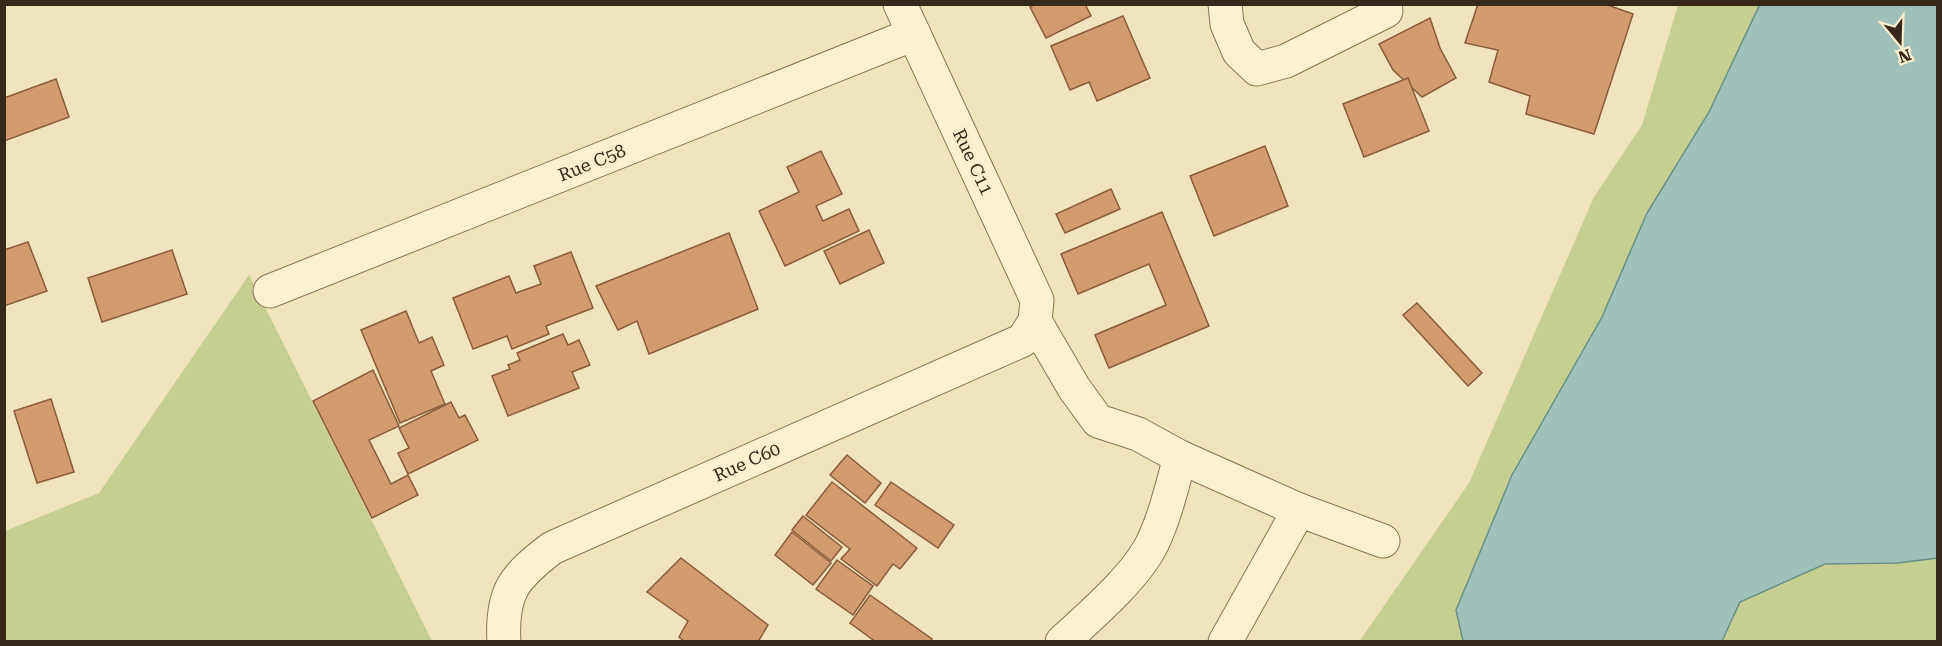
<svg xmlns="http://www.w3.org/2000/svg" width="1942" height="646" font-family="'Roboto Serif',serif">
	<style>
		.green { fill: #c5cf90 }
		.water { fill: #a0c1b9; stroke: #678f87; stroke-width: 1.5 }
		.building { fill: #d29c6f; stroke: #8a5c39; stroke-width: 1.5 }
		.lines { fill: none; stroke-linecap: round; stroke-linejoin: round }
		.minor-casing { stroke: #897354; stroke-width: 35 }
		.minor { stroke: #fbf0cf; stroke-width: 33 }
		.labels { text-anchor: middle; stroke-width: 5; stroke-linejoin: round; paint-order: stroke }
		.street-label { font-size: 18px; fill: #37291a; stroke: #f8edcc }
	</style>
	<rect width="100%" height="100%" fill="#f1e3bc"/>
	<g class="green">
		<polygon points="1678,5 1760,5 1709,112 1647,213 1602,317 1456,610 1463,641 1359,642 1469,483 1594,197 1642,125"/>
		<polygon points="249,275 432,641 5,642 5,531 99,493"/>
		<polygon points="1937,558 1937,641 1722,642 1740,602 1825,564 1898,563"/>
	</g>
	<polygon class="water" points="1760,4 1937,5 1937,558 1898,563 1825,564 1740,602 1722,641 1463,641 1456,610 1512,475 1602,317 1647,213 1709,112"/>
	<g class="building">
		<polygon points="1036,4 1085,4 1091,16 1046,38 1030,7"/>
		<polygon points="1478,4 1605,4 1633,14 1594,134 1526,114 1530,96 1489,82 1498,50 1465,43"/>
		<polygon points="1123,16 1150,78 1097,101 1089,82 1070,90 1051,46"/>
		<polygon points="1430,18 1440,48 1456,78 1422,97 1393,70 1379,44"/>
		<polygon points="1408,78 1429,131 1364,157 1343,104"/>
		<polygon points="56,79 69,117 4,141 4,98"/>
		<polygon points="1265,146 1288,206 1214,236 1190,176"/>
		<polygon points="821,151 842,194 816,206 823,221 849,209 859,231 785,266 759,211 799,192 787,167"/>
		<polygon points="1111,189 1120,209 1065,233 1056,214"/>
		<polygon points="1162,212 1209,326 1109,368 1095,335 1166,305 1149,264 1078,294 1061,254"/>
		<polygon points="869,230 884,263 840,284 824,251"/>
		<polygon points="729,233 758,309 649,354 637,321 618,330 596,286"/>
		<polygon points="28,242 47,291 4,306 4,250"/>
		<polygon points="172,250 187,294 102,322 88,278"/>
		<polygon points="571,252 593,308 546,326 549,334 512,349 507,336 473,349 453,298 509,276 516,293 541,284 534,266"/>
		<polygon points="1417,303 1482,373 1468,386 1403,315"/>
		<polygon points="406,311 419,343 432,337 444,365 431,371 445,404 400,423 361,330"/>
		<polygon points="563,334 568,345 579,340 590,365 572,372 579,388 508,416 492,376 510,369 508,365 520,360 517,353"/>
		<polygon points="373,370 399,426 369,440 391,484 408,475 418,495 372,518 313,401"/>
		<polygon points="51,399 74,472 37,483 14,411"/>
		<polygon points="451,402 459,418 465,415 478,440 408,474 398,453 409,448 399,428"/>
		<polygon points="847,455 881,483 865,503 830,475"/>
		<polygon points="832,482 917,548 900,569 893,564 877,586 841,559 850,549 806,515"/>
		<polygon points="891,482 954,525 938,548 875,505"/>
		<polygon points="803,516 842,547 831,561 792,530"/>
		<polygon points="792,532 831,563 813,585 775,555"/>
		<polygon points="681,558 768,625 758,642 685,642 679,637 688,621 647,592"/>
		<polygon points="837,560 873,586 853,615 816,589"/>
		<polygon points="870,595 932,639 930,642 876,642 850,623"/>
	</g>
	<g class="lines">
		<defs>
			<g id="minor">
				<polyline points="1225,4 1227,24 1239,52 1257,69 1286,61 1386,11"/>
				<polyline points="270,291 914,34"/>
				<polyline points="1035,321 1074,388 1098,421 1138,434 1180,457 1299,510 1383,541"/>
				<path d="M504 642C501 592 514 577 552 548L1023 340 1035 321 1037 300 900 4"/>
				<path d="M1062 642C1090 616 1135 578 1152 544 1165 517 1172 487 1180 457"/>
				<polyline points="1225,642 1299,510"/>
			</g>
		</defs>
		<use href="#minor" class="minor-casing"/>
		<use href="#minor" class="minor"/>
	</g>
	<g class="labels">
		<g class="street-label">
			<text transform="translate(973 162) rotate(65)" y="6">Rue C11</text>
			<text transform="translate(592 163) rotate(-22)" y="6">Rue C58</text>
			<text transform="translate(747 462) rotate(-24)" y="6">Rue C60</text>
		</g>
	</g>
	<rect width="1942" height="646" fill="none" stroke="#37291a" stroke-width="12"/>
	<g transform="translate(1900 42) rotate(161)" stroke="#f8edcc" stroke-width="4.5" paint-order="stroke">
	<path d="M0-4.5L10 22L0 15L-10 22Z" fill="#37291a"/>
	<text y="-9" font-size="16" font-weight="bold" text-anchor="middle" fill="#37291a">N</text>
	</g>
</svg>
